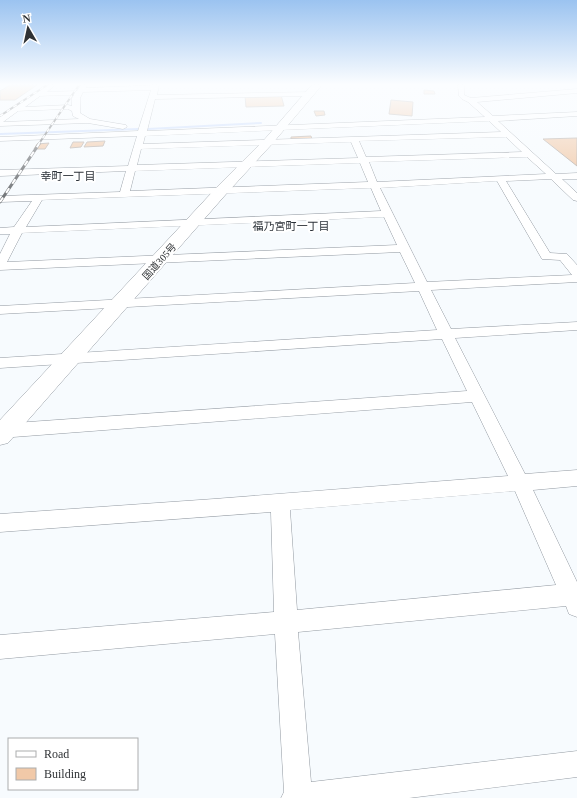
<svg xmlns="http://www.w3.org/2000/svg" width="577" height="798" font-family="'Times New Roman','Noto Sans JP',serif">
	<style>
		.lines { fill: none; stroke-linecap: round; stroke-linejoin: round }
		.stream { stroke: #c8dafc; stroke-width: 2 }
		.building { fill: #f1c9a8; stroke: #b6ada6 }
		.minor-casing { stroke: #9299a1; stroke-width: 1 }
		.highway-casing { stroke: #9299a1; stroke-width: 1 }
		.minor { fill: #fff; fill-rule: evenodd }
		.highway { fill: #fff; fill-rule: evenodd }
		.rail-far1-casing { stroke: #737679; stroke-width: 2 }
		.rail-casing { stroke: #737679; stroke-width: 3 }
		.rail-far1 { stroke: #fff; stroke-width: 1.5; stroke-dasharray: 4; stroke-linecap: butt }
		.rail { stroke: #fff; stroke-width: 2; stroke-dasharray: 5.5; stroke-linecap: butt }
		.labels { text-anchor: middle; stroke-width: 4; stroke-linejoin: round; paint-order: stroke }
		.far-street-label { font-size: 10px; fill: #2f3235; stroke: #fff }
		.far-neighbourhood-label { font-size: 11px; fill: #2c3239; stroke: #fff }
	</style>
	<rect width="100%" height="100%" fill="#f7fbfe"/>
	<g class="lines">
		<g class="stream">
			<polyline points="148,129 261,123"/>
			<polyline points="0,134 138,129"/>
		</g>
	</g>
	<g class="building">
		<polygon points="10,85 37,85 15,100 0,100 0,91"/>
		<polygon points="424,90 434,91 435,94 424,94"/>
		<polygon points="281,95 284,106 246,107 245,96"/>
		<polygon points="391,100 413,102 412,116 389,114"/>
		<polygon points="314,111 324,111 325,115 316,116"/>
		<polygon points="311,136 312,139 291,139 291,137"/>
		<polygon points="577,138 577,166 543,139"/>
		<polygon points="105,141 103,146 84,147 87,142"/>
		<polygon points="73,142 84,142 81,147 70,148"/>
		<polygon points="49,143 45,149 34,149 37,144"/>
	</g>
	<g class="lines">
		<defs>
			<path id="minor" d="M48 85H55L47 92 77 91 81 85H87L86 88 159 85 157 95 310 92 313 94 310 96 155 99 147 131 485 117 468 102 462 99 459 96 458 85H464V95L471 98 577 89V93L477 102 493 116 577 112V116L498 121 556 174 577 173V179H562L577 193V201L573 200 551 179 506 181 550 253 567 254 577 265V282L431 290 451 329 577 322V330L455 338 525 474 577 470V486L533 490 577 582V617L569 614 566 606 298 632 311 782 577 751V777L409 798H281L284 792 275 634 0 659V635L274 612 271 512 0 532V514L214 499 508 476 472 402 0 438V424L467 391 442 339 0 368V358L437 330 419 291 0 314V306L415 283 400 252 0 270V254L10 234H0V228L14 227 32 201 0 202V196L120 192 126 171 0 176V170L128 166 137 136 0 141V137L138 131 151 90 83 92 80 98V113L90 119 126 125 127 127 123 129 88 123 0 126V117ZM74 95 72 98V106L68 105 25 107 40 96ZM68 109 72 111 73 116 79 119 3 122 18 111ZM489 121 501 132 143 144 145 136ZM506 137 522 152 366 157 359 141ZM351 142 358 158 137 165 141 149ZM527 157 546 174 377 182 369 162ZM360 163 368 182 130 191 135 171ZM497 181 542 259 560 260 572 275 427 282 380 188ZM371 188 381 211 26 227 42 200ZM384 217 397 245 7 262 22 233ZM515 491 556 585 297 610 290 510Z"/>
			<polygon id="highway" points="312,85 322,85 272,144 227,193 8,443 0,445 0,420 217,187 264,140"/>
		</defs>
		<use href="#minor" class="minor-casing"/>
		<use href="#highway" class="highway-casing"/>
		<use href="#minor" class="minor"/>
		<use href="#highway" class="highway"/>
		<defs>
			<g id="rail-far1">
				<polyline points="0,116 47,85"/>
				<polyline points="38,145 79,85"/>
			</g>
			<polyline id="rail" points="0,202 39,144"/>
		</defs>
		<use href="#rail-far1" class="rail-far1-casing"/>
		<use href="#rail" class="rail-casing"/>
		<use href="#rail-far1" class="rail-far1"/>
		<use href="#rail" class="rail"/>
	</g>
	<linearGradient id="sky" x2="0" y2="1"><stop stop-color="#9bc3f0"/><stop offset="0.43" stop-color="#fbfdff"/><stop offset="1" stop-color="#fbfdff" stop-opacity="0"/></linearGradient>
	<rect width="577" height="196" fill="url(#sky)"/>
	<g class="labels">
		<g class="far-street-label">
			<text transform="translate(159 261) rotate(-48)" y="4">国道305号</text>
		</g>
		<g class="far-neighbourhood-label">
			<text x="68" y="180">幸町一丁目</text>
			<text x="291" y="230">福乃宮町一丁目</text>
		</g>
	</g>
	<rect x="8" y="738" width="130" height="52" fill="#ffffff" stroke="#acadae"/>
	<rect x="16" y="751" width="20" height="6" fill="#ffffff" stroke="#acadae"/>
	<text x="44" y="758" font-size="12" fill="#2f3235">Road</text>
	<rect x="16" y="768" width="20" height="12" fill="#f1c9a8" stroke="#acadae"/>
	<text x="44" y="778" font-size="12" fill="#2f3235">Building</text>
	<g transform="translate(28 28) rotate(351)" stroke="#ffffff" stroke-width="3" paint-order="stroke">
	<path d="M0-3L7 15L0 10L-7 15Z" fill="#2f3235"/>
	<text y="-6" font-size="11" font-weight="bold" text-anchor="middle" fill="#2f3235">N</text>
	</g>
</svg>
